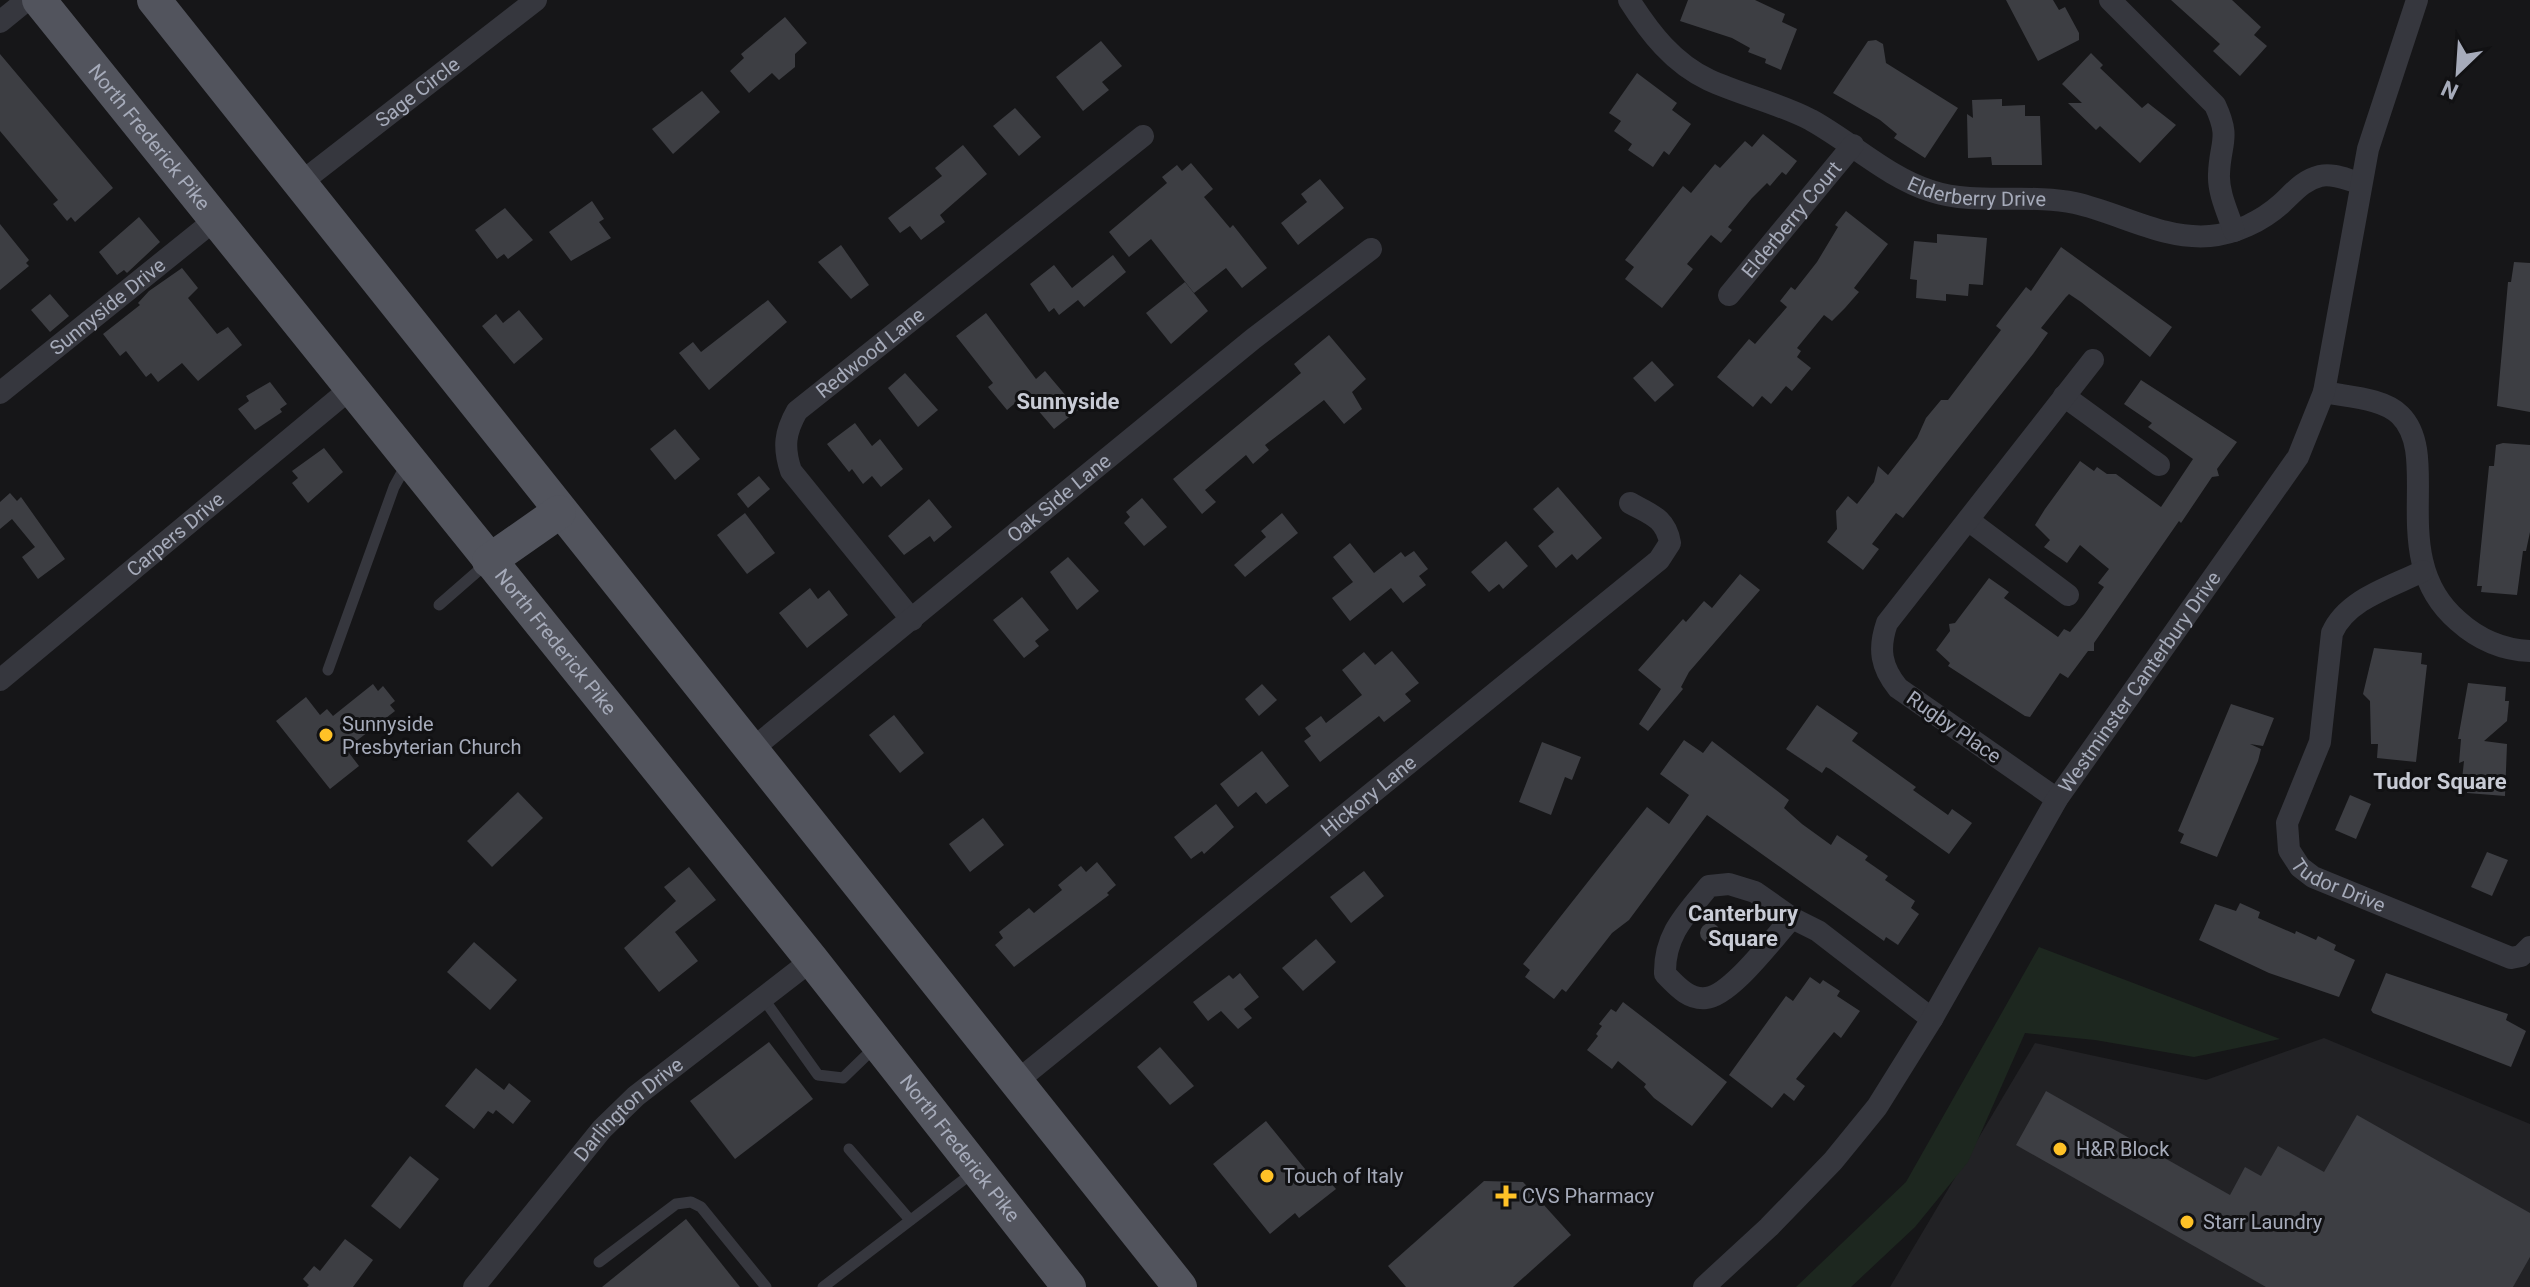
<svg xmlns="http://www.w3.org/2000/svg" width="2530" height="1287" font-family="Roboto,sans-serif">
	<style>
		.built { fill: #222225 }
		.green { fill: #1d271f }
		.building { fill: #3d3e43 }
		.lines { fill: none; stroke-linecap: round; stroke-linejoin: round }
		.service { stroke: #36373e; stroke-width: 11 }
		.minor { stroke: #36373e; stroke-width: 22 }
		.primary { stroke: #52545d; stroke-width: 34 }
		.poi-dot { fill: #ffc227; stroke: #111113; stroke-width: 3 }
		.labels { text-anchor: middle; stroke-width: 6; stroke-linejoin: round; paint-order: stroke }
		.street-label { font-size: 20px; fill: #a6abba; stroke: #111113 }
		.poi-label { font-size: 20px; fill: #a6abba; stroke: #111113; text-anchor: start }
		.neighbourhood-label { font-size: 22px; font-weight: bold; fill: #c8cbd5; stroke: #111113 }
	</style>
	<rect width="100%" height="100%" fill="#161618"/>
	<polygon class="built" points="2324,1038 2530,1124 2530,1287 1890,1287 2035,1043 2206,1080"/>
	<polygon class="green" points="2039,947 2280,1039 2194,1057 2095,1040 2025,1033 1968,1162 1915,1227 1851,1287 1796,1287 1906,1182"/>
	<g class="building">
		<polygon points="1688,0 1755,0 1785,14 1782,22 1797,29 1781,70 1765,63 1766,59 1748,52 1750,48 1732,38 1680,21"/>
		<polygon points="2006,0 2053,0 2059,10 2065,7 2079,33 2079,40 2038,61"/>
		<polygon points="2171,0 2232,0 2261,27 2254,35 2267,46 2240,76 2213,51 2220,44"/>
		<polygon points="785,17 807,43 795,54 795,67 779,80 772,73 749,93 730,71 744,58 741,54"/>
		<polygon points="1876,40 1883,44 1886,63 1958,108 1925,158 1894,138 1897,134 1880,120 1833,93 1868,41"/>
		<polygon points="1101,41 1122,66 1102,82 1109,90 1083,111 1056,77"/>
		<polygon points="2091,53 2103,65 2100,68 2142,108 2148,103 2176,125 2140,163 2100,126 2096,130 2068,103 2082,103 2062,84"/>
		<polygon points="0,54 113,188 75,222 71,217 67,221 53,204 58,200 0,131"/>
		<polygon points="1637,73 1677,103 1672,110 1691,124 1669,155 1664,151 1653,167 1628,150 1632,144 1614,131 1621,121 1609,113"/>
		<polygon points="702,91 720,112 673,154 652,129"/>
		<polygon points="2002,99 2002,106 2025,105 2025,116 2040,116 2042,165 1992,165 1991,157 1968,158 1967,114 1973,118 1972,100"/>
		<polygon points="1015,108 1041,137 1019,156 993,126"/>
		<polygon points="1763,134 1797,161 1786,175 1782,172 1770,186 1767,183 1752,198 1728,227 1732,230 1721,243 1711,235 1687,264 1693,269 1662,308 1625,279 1634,267 1625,260 1683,186 1691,193 1715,164 1720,168 1745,141 1752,147"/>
		<polygon points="963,145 987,174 940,215 945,222 921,240 910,226 900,233 888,218 942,176 935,168"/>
		<polygon points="1191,163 1213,189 1204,197 1230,228 1233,225 1267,268 1242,288 1226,268 1194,293 1151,239 1129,257 1109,232 1167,183 1162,177 1177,165 1182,171"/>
		<polygon points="1320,179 1344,208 1298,245 1281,223 1307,202 1301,194"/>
		<polygon points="592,201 604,219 599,222 611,238 571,261 549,232"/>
		<polygon points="505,208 533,240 508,259 504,254 497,259 475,230"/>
		<polygon points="1846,211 1888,244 1854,288 1859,292 1845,308 1832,321 1824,315 1797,348 1801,351 1797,357 1811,368 1792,391 1786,386 1771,404 1762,396 1753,407 1717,377 1749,339 1755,344 1787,307 1780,301 1791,287 1795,290 1817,262 1838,227 1835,225"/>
		<polygon points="139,217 160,242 127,273 124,270 117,275 99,252"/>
		<polygon points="0,224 29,260 26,263 29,266 0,290"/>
		<polygon points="1937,234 1987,238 1983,285 1969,284 1968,296 1946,294 1946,301 1916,298 1917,280 1910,279 1914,241 1937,243"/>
		<polygon points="841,245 869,285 851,299 818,262"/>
		<polygon points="2061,247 2172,327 2150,357 2081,302 2069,294 2066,297 2041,328 2048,333 2033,354 1903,518 1896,513 1872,544 1879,549 1863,570 1827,542 1837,529 1836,511 1848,496 1857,504 1874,482 1878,466 1888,475 1917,438 1926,418 1941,400 1948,400 2001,330 1996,326 2026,287 2031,291"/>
		<polygon points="1113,255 1126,272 1084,307 1078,300 1059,315 1054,308 1049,312 1030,284 1054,265 1072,288"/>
		<polygon points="2514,262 2530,263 2530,412 2497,406 2508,282 2511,282"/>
		<polygon points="182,268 198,288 188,298 217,334 228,327 242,345 198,381 182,363 158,382 151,373 146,377 126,351 120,356 103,334 140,305 138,303 149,291"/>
		<polygon points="1185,282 1208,311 1171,344 1146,313"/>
		<polygon points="50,294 69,316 50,332 31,310"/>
		<polygon points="768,300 787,322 709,390 679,353 693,342 701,352"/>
		<polygon points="519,310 543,339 514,364 482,326 496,314 503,323"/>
		<polygon points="986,313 1036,379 1045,371 1078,410 1054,429 1025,395 1007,410 988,387 993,383 956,336"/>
		<polygon points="1329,335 1366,379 1352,392 1362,409 1344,424 1324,400 1265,445 1269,450 1253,464 1246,455 1205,490 1216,502 1202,514 1173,479 1301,373 1294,364"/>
		<polygon points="1652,361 1674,385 1655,402 1633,378"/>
		<polygon points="905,373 938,410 918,427 888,388"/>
		<polygon points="2141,380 2237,442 2217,469 2219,476 2212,477 2181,523 2179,521 2094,643 2094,651 2088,651 2068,678 2060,673 2030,717 2025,716 1948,666 1950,663 1936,650 1950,631 1949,624 1955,623 1989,578 2009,592 2004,598 2058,637 2064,629 2070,632 2083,616 2104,587 2098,583 2109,569 2080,545 2067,563 2044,547 2050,540 2035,525 2045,509 2080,461 2094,471 2097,467 2107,474 2116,474 2161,507 2193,459 2148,427 2152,423 2124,404"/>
		<polygon points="270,382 287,404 280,409 282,412 255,430 238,409 249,401 246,396"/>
		<polygon points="855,423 872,446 880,439 903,469 881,487 872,476 863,484 852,469 849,472 827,444"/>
		<polygon points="675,429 700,459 675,480 650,449"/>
		<polygon points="2503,443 2530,445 2530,532 2526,551 2523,551 2517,595 2481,592 2482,586 2477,586 2489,466 2494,466 2496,445"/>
		<polygon points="324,448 343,472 308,503 292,483 298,478 292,471"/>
		<polygon points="759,476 770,489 748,508 737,494"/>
		<polygon points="1558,487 1602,538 1577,560 1572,554 1556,568 1538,546 1554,532 1533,509"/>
		<polygon points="10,493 17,501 21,497 65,559 38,579 22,557 35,547 12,519 0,529 0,502"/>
		<polygon points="1142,498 1167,527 1144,546 1124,523 1130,517 1126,512"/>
		<polygon points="929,499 952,527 934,542 930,536 904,555 888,536"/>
		<polygon points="745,513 775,553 747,574 717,535"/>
		<polygon points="1282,513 1298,533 1245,577 1234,565 1266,537 1261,531"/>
		<polygon points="1506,541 1528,566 1503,589 1499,584 1489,592 1471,572"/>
		<polygon points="1350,543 1374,573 1401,552 1405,557 1414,551 1428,569 1419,576 1426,585 1403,603 1391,588 1350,621 1332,598 1353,582 1333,557"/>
		<polygon points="1068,557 1099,591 1077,610 1050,572"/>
		<polygon points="1740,574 1760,590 1689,672 1681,687 1683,689 1648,731 1639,724 1661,689 1638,670 1683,619 1686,622 1704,601 1712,608"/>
		<polygon points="810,588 818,599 829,590 848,615 807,648 779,613"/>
		<polygon points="1022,597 1049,630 1035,641 1039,646 1024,658 993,620"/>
		<polygon points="2374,648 2422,653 2421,664 2427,665 2416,762 2377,758 2378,744 2371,744 2370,701 2363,694"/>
		<polygon points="1392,651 1419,683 1405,694 1411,701 1384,722 1379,716 1320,762 1304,741 1311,736 1305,728 1321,716 1326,723 1362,695 1342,670 1364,652 1375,665"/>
		<polygon points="2468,683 2506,687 2505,701 2509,701 2507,721 2484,741 2507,744 2505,796 2467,793 2468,781 2462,780 2464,761 2459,763 2461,739 2458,739"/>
		<polygon points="373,684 378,691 383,686 395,701 390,705 395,711 346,749 359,766 330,789 276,721 306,697 320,715 327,709 333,716"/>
		<polygon points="1262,684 1277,700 1259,716 1245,699"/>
		<polygon points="2231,704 2274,718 2263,746 2250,744 2261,749 2258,761 2217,857 2180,843 2184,834 2178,831"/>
		<polygon points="1817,705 1858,733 1852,741 1916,787 1913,790 1948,815 1952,809 1972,823 1949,854 1830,769 1826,767 1822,773 1786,749"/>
		<polygon points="894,715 924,753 900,773 869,735"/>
		<polygon points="1684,740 1703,753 1712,741 1789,800 1784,808 1802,824 1831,845 1837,835 1868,856 1865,860 1888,876 1885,880 1915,901 1911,908 1919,914 1898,945 1886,937 1884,941 1707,815 1629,920 1612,933 1566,992 1562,989 1554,999 1525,977 1530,970 1523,964 1647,807 1669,824 1689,795 1660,774"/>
		<polygon points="1542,742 1581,757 1572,780 1565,777 1551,815 1519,802"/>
		<polygon points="1262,751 1289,786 1266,804 1256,792 1238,807 1220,784"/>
		<polygon points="518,792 543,818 492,867 467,841"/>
		<polygon points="2350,795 2371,804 2356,839 2335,830"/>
		<polygon points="1216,804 1234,827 1204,854 1202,851 1191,859 1174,837"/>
		<polygon points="983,818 1004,845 970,872 949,844"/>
		<polygon points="2487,852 2508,860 2492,896 2471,887"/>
		<polygon points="1097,862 1116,885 1107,893 1109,895 1014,967 995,945 1003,938 999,932 1029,908 1034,913 1062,890 1058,885 1081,866 1086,872"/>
		<polygon points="689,867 716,900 675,932 698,961 659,992 624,948 676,901 664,887"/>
		<polygon points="1364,871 1384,896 1351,923 1330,897"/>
		<polygon points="2240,903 2260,912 2258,918 2295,934 2296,931 2316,940 2318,936 2336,945 2334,950 2355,960 2339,997 2269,973 2199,940 2215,904 2236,911"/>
		<circle cx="1710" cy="933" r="10"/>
		<polygon points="1316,939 1336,962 1303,991 1282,968"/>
		<polygon points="474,942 517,980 490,1010 447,972"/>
		<polygon points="1240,973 1259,997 1244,1009 1252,1018 1238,1029 1221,1011 1208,1021 1193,1002 1229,975 1233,979"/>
		<polygon points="2386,973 2508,1014 2506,1020 2526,1031 2511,1067 2373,1013 2371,1010"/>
		<polygon points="1810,977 1820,984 1823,980 1840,991 1837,996 1860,1011 1841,1038 1834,1032 1796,1079 1805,1086 1794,1101 1784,1093 1772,1108 1729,1075 1786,996 1793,1001"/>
		<polygon points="1623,1002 1727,1082 1692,1126 1654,1098 1644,1087 1646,1084 1618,1061 1612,1069 1587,1050 1598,1036 1596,1034 1602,1026 1599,1024 1611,1009 1616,1012"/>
		<polygon points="769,1042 813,1099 735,1159 690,1101"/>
		<polygon points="1160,1047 1194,1086 1170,1105 1137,1067"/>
		<polygon points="476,1068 504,1090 509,1083 531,1101 513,1124 496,1110 493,1114 488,1111 474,1129 445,1106"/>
		<polygon points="2046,1091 2230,1195 2245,1167 2261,1176 2278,1146 2324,1172 2357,1115 2530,1213 2530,1257 2513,1287 2266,1287 2016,1145"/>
		<polygon points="1266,1121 1314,1180 1322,1173 1336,1189 1299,1218 1295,1213 1270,1234 1213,1164"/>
		<polygon points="410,1156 439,1179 400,1229 371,1206"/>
		<polygon points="1484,1181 1523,1182 1571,1235 1513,1287 1406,1287 1388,1266"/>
		<polygon points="686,1219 740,1287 602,1287"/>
		<polygon points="345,1239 373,1260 353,1287 307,1287 309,1285 303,1279 314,1266 320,1271"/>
	</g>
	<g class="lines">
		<g class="service">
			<polyline points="439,605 486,564"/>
			<polyline points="328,670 394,487 406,465"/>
			<polyline points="763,998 818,1075 843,1078 874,1048"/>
			<polyline points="849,1149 910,1220"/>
			<polyline points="599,1262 676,1204 691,1202 701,1207 766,1287"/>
			<polyline points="823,1287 975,1171"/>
		</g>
		<g class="minor">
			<path id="s1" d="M1629 0C1650 33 1673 63 1709 80 1742 95 1778 103 1811 120 1851 142 1887 177 1931 191 1976 206 2028 193 2075 203 2120 213 2163 240 2210 236 2235 234 2262 221 2281 204 2293 193 2303 180 2320 176 2334 173 2347 180 2361 183"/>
			<path d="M2110 0 2215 105C2231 139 2220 142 2219 174 2218 193 2228 213 2234 231"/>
			<polyline points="0,22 27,0"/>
			<path id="s2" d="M299 184 536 0"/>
			<path id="s3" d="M1729 295 1853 145"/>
			<path d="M2324 392C2348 397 2383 398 2400 415 2443 457 2385 559 2458 621 2478 639 2503 650 2530 651"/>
			<path id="s4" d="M0 393 216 219"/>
			<polyline points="2064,396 2159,465"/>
			<polyline points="1968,520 2068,595"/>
			<path id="s5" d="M2423 571C2391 587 2347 599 2332 633L2320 742 2287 823 2289 850 2300 867 2313 877 2511 958 2521 956 2530 947"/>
			<path id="s6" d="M912 620 791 471C783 447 785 432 797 411L1143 136"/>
			<path id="s7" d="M0 680 350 389"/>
			<path id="s8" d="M751 750 1253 339 1371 249"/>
			<path d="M2057 799 1898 688C1881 667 1878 649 1887 623L2093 360"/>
			<path d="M1792 918C1774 937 1731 996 1706 998 1688 1000 1676 985 1665 974 1664 935 1686 914 1709 886L1729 884 1755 892 1792 918 1818 931 1932 1019"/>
			<path id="s9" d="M1016 1082 1659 560 1670 543C1666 518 1650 514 1630 503"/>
			<path id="s10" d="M474 1287 602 1129 636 1096 812 960"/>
			<path id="s11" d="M1704 1287 1769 1227 1833 1161 1877 1107 1932 1019 2057 799 2298 457 2324 392 2368 149 2417 0"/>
		</g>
		<g class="primary">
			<path id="s12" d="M39 0 812 960 1069 1287"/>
			<polyline points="154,0 1180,1287"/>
			<polyline points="489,561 559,512"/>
		</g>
	</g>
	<g class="poi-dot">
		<circle cx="326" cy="735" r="8"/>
		<circle cx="2060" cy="1149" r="8"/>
		<circle cx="1267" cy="1176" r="8"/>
		<path d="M1502 1184h8v8h8v8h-8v8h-8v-8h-8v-8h8z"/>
		<circle cx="2187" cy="1222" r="8"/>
	</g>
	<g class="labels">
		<g class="street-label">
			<text dy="7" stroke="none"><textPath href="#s2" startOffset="150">Sage Circle</textPath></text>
			<text dy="7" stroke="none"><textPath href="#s12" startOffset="176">North Frederick Pike</textPath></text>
			<text dy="7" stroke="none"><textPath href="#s1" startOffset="410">Elderberry Drive</textPath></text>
			<text dy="7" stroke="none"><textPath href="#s3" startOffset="98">Elderberry Court</textPath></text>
			<text dy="7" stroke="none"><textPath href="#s4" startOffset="138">Sunnyside Drive</textPath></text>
			<text dy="7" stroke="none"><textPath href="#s6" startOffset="348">Redwood Lane</textPath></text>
			<text dy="7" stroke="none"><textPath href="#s8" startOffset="398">Oak Side Lane</textPath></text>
			<text dy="7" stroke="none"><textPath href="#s7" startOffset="228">Carpers Drive</textPath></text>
			<text dy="7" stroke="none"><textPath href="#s12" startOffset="824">North Frederick Pike</textPath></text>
			<text dy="7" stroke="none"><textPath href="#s11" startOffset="750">Westminster Canterbury Drive</textPath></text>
			<text transform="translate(1954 727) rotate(35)" y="7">Rugby Place</text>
			<text dy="7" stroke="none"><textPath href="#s9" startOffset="454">Hickory Lane</textPath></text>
			<text dy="7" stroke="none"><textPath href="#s5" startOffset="400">Tudor Drive</textPath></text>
			<text dy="7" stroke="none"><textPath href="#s10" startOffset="236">Darlington Drive</textPath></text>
			<text dy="7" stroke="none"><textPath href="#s12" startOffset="1472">North Frederick Pike</textPath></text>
		</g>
		<g class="poi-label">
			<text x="342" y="731">Sunnyside<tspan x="342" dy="23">Presbyterian Church</tspan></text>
			<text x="2076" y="1156">H&amp;R Block</text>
			<text x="1283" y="1183">Touch of Italy</text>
			<text x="1522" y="1203">CVS Pharmacy</text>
			<text x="2203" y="1229">Starr Laundry</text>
		</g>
		<g class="neighbourhood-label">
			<text x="1068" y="409">Sunnyside</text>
			<text x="2440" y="789">Tudor Square</text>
			<text x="1743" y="921">Canterbury<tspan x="1743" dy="25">Square</tspan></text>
		</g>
	</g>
	<g transform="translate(2458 72) rotate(205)" stroke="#111113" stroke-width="6" paint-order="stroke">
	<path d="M0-6L14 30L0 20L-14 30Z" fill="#a6abba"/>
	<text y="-12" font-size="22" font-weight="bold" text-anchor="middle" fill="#a6abba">N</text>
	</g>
</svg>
